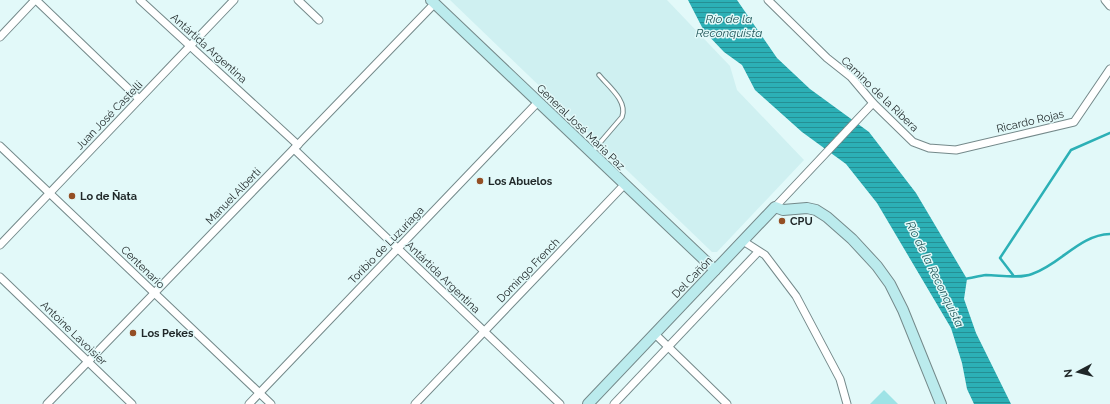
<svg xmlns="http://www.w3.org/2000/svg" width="1110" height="404" font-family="Raleway,sans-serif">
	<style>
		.built { fill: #cff0f1 }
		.park { fill: #9ee3e6 }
		.water { fill: url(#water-rules) }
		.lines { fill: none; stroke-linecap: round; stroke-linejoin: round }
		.stream { stroke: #2cb0b6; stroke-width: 2.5 }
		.lane-casing { stroke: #74898a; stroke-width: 5.5 }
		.street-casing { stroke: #74898a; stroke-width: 9 }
		.secondary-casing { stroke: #74898a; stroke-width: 12 }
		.lane { stroke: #fff; stroke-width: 3.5 }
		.street { stroke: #fff; stroke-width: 7 }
		.secondary { stroke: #bbebed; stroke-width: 10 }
		.poi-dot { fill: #944f25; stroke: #e2f9f9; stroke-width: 1.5 }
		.labels { text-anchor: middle; stroke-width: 3; stroke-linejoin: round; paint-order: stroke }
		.street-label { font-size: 11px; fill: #1f2728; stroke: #e2f9f9 }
		.poi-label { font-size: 11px; font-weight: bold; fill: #1f2728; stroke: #e2f9f9; text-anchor: start }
		.water-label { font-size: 12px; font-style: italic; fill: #23585a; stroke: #e2f9f9 }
	</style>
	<defs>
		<pattern id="water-rules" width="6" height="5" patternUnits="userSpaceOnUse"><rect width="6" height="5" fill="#2cb0b6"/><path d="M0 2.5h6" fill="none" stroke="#258f94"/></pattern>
	</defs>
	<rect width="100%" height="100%" fill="#e2f9f9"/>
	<polygon class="built" points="450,0 667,0 730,66 737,90 804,160 717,252 712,252"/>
	<polygon class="park" points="884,390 898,404 870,404"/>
	<polygon class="water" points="688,0 737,0 777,58 810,89 869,132 916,193 967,279 964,299 976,333 1011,404 974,404 967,389 962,363 951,328 877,203 846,164 802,132 755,90 742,65 724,52 704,31"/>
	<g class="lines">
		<g class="stream">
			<polyline points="1013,275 1000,258 1071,150 1110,133"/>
			<path d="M964 279C971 278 979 276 986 275 999 275 1020 279 1032 274 1061 264 1079 235 1110 234"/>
		</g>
		<defs>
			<path id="lane" d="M592 152 622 117C628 101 608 86 599 75"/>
			<g id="street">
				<polyline points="36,0 139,99"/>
				<polyline points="140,0 298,145"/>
				<polyline points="298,0 319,20"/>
				<polyline points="768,0 827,58 851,77 873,103 913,142 929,148 956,150 1074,122 1110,69"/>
				<polyline points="1105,0 1110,6"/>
				<polyline points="0,37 35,0"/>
				<polyline points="0,146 271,404"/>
				<polyline points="294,149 560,404"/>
				<polyline points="775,207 873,103"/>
				<polyline points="743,241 765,255 796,296 840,379 847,404"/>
				<polyline points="0,245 234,0"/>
				<polyline points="0,277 132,404"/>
				<polyline points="655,334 727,404"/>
				<polyline points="47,404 435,3"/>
				<polyline points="249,404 538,102"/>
				<polyline points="415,404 624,185"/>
				<polyline points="614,404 758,252"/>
			</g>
			<g id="secondary">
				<polyline points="431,0 715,270"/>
				<polyline points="588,404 775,207 783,210 807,208 816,210 827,217 852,239 877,266 890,284 903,310 941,404"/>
			</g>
		</defs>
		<use href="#lane" class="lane-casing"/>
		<use href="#street" class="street-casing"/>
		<use href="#secondary" class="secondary-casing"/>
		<use href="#lane" class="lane"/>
		<use href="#street" class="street"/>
		<use href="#secondary" class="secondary"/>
	</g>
	<g class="poi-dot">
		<circle cx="480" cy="181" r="4"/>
		<circle cx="72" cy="196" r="4"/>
		<circle cx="782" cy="221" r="4"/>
		<circle cx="133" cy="333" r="4"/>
	</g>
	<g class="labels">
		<g class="street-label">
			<text transform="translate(209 48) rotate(42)" y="4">Antártida Argentina</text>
			<text transform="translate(880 94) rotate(44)" y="4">Camino de la Ribera</text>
			<text transform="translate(109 115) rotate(-46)" y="4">Juan José Castelli</text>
			<text transform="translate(1030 121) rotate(-13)" y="4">Ricardo Rojas</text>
			<text transform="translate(581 127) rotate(44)" y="4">General José María Paz</text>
			<text transform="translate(233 196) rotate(-46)" y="4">Manuel Alberti</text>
			<text transform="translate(386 245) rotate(-46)" y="4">Toribio de Luzuriaga</text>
			<text transform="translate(143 267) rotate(44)" y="4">Centenario</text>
			<text transform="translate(528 270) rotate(-46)" y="4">Domingo French</text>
			<text transform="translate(443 277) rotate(44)" y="4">Antártida Argentina</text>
			<text transform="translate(692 277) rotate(-46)" y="4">Del Cañón</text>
			<text transform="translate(74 333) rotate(44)" y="4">Antoine Lavoisier</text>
		</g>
		<g class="poi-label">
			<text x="488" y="185">Los Abuelos</text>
			<text x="80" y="200">Lo de Ñata</text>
			<text x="790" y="225">CPU</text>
			<text x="141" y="337">Los Pekes</text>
		</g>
		<g class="water-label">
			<text x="729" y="23">Río de la<tspan x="729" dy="14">Reconquista</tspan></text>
			<text transform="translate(935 274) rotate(64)" y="4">Río de la Reconquista</text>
		</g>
	</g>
	<g transform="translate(1078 372) rotate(263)" stroke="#e2f9f9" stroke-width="3" paint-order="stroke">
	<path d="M0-3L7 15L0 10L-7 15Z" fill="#1f2728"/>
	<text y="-6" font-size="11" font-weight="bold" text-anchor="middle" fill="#1f2728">N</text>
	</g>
</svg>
